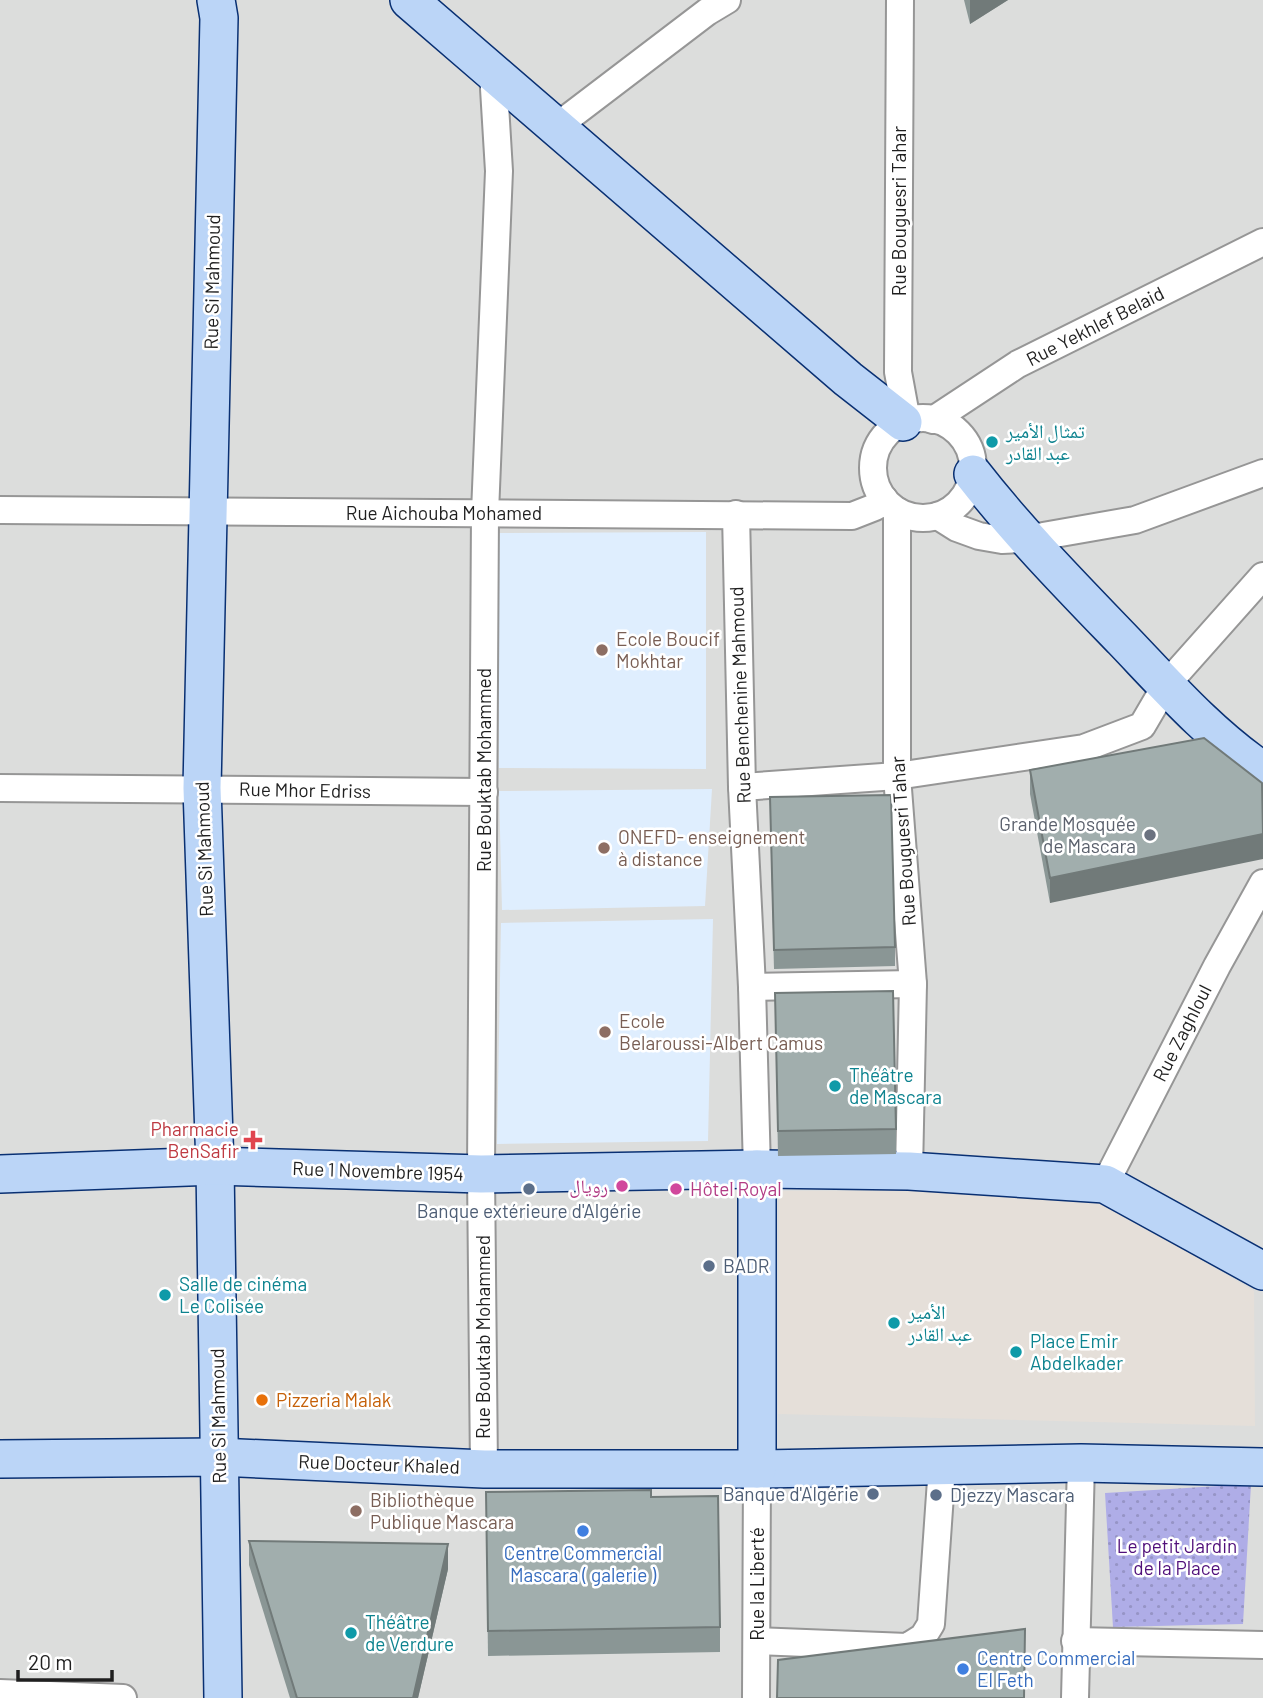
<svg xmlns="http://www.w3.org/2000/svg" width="1263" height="1698" font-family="Barlow,'Noto Naskh Arabic',sans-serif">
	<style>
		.residential { fill: #dcdddc }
		.education { fill: #dfeefe }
		.garden { fill: url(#garden-dots) }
		.plaza { fill: #e5dfd9 }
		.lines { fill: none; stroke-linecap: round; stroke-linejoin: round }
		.street-casing { stroke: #969696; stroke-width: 30 }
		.secondary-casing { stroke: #093073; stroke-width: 40 }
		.street { stroke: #fff; stroke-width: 26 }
		.secondary { stroke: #bbd5f7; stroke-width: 37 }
		.wall { fill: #8a9695 }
		.shaded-wall { fill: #717a79 }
		.building { fill: #a1aead; stroke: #717a79; stroke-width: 2 }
		.culture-dot { fill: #0f9aa8; stroke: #fff; stroke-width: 2.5 }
		.education-dot { fill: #8d6e63; stroke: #fff; stroke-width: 2.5 }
		.worship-dot { fill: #6b7280; stroke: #fff; stroke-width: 2.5 }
		.health-dot { fill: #e0444e; stroke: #fff; stroke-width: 2.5 }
		.hotel-dot { fill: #d1479c; stroke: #fff; stroke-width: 2.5 }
		.service-dot { fill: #5c6f8a; stroke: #fff; stroke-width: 2.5 }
		.food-dot { fill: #e8710a; stroke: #fff; stroke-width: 2.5 }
		.shop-dot { fill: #3f7fe0; stroke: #fff; stroke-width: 2.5 }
		.labels { text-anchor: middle; stroke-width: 5; stroke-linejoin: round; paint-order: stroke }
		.street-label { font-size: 19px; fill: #1f1f1f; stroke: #fff }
		.culture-label { font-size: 19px; fill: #0d838f; stroke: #fff; text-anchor: start }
		.education-label { font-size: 19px; fill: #785e54; stroke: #fff; text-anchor: start }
		.worship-label { font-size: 19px; fill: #5b616d; stroke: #fff; text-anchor: end }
		.health-label { font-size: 19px; fill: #be3a42; stroke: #fff; text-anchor: end }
		.hotel-label { font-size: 19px; fill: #b23c85; stroke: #fff; text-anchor: end }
		.service-label { font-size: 19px; fill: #4e5e75; stroke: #fff; text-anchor: start }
		.food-label { font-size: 19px; fill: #c56008; stroke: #fff; text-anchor: start }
		.park-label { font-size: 19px; fill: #500f7a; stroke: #fff }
		.shop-label { font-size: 19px; fill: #366cbe; stroke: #fff }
	</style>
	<defs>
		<pattern id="garden-dots" width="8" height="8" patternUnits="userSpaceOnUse" patternTransform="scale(1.75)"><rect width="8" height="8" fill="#afade7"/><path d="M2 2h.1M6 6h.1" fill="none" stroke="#9694c6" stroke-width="1.8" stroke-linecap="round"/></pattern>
	</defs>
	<rect width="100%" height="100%" fill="#e5edef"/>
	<rect class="residential" x="0" y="0" width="1263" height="1698"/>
	<g class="education">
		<polygon points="706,532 706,769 499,768 498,533"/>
		<polygon points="712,789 705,906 502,910 499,791"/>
		<polygon points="713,919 708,1141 497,1144 501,923"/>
	</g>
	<polygon class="garden" points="1251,1484 1243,1624 1113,1627 1105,1493"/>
	<polygon class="plaza" points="779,1191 1084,1191 1254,1291 1255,1426 778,1414"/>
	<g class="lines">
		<defs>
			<g id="street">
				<polyline points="900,0 898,372 907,421"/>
				<polyline points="556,127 707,12 727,0"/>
				<circle cx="923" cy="468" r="50"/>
				<polyline points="933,420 1018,364 1263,242"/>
				<polyline points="0,510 852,516 875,507 884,499"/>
				<polyline points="897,511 897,776 913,984 909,1171"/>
				<polyline points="736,514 742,787 752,987 757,1169"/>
				<polyline points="938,516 957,528 979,536 1002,540 1026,539 1135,520 1263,473"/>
				<polyline points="742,787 897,776 1084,748 1142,726 1166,685 1263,576"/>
				<polyline points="0,788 484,792"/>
				<polyline points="752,987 913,984"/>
				<polyline points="1105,1184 1217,966 1263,883"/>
				<polyline points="484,1469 481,1174 485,513 499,171 493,72"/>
				<polyline points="757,1641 907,1647 923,1637 931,1624 942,1466"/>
				<polyline points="1075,1641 1263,1645"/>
				<polyline points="0,1693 123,1698"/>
				<polyline points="756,1698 757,1469"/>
				<polyline points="1075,1698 1081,1463"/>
			</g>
			<g id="secondary">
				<polyline points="216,0 219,18 202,788 215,1166 223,1698"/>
				<polyline points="409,0 848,379 903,422"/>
				<path d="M973 474C1019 533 1071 586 1123 640 1167 686 1210 735 1263 771"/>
				<polyline points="757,1169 757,1469 1081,1463 1263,1467"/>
				<polyline points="0,1174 215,1166 481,1174 757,1169 909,1171 1105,1184 1263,1271"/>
				<polyline points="0,1459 218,1457 484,1469 757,1469"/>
			</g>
		</defs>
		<use href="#street" class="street-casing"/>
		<use href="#secondary" class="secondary-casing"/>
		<use href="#street" class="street"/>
		<use href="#secondary" class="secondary"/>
	</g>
	<g class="wall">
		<polygon points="964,0 1008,0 970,24"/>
		<polygon points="1030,770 1263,787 1050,903 1030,794"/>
		<polygon points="770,816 895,947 895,966 774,969"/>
		<polygon points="775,993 896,1129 896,1154 778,1156"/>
		<polygon points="486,1492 651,1497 720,1627 720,1652 488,1656"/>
		<polygon points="249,1541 448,1569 418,1698 290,1698 249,1565"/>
	</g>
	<g class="shaded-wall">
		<polygon points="970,0 1008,0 970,24"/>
		<polygon points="1263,834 1263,859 1050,903 1050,878"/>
		<polygon points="448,1544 448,1569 418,1698 413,1698"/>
	</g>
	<g class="building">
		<polygon points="1204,738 1262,783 1263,834 1050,878 1030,770"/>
		<polygon points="891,795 895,947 774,950 770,797"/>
		<polygon points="893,991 896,1129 778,1131 775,993"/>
		<polygon points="651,1490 651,1497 718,1496 720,1627 488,1631 486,1492"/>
		<polygon points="249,1541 448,1544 413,1698 297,1698"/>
		<polygon points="1025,1629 1024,1698 777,1698 778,1660"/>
	</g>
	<g class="culture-dot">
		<circle cx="992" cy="442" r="7"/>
		<circle cx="835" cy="1086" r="7"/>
		<circle cx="165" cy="1295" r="7"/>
		<circle cx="894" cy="1323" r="7"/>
		<circle cx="1016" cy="1352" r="7"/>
		<circle cx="351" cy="1633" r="7"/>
	</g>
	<g class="education-dot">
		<circle cx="602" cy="650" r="7"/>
		<circle cx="604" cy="848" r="7"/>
		<circle cx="605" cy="1032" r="7"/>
		<circle cx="356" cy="1511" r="7"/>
	</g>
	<circle class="worship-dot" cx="1150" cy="835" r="7"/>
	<path class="health-dot" d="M249.5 1129.5h7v7h7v7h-7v7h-7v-7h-7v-7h7z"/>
	<g class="hotel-dot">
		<circle cx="622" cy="1186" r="7"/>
		<circle cx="676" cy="1189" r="7"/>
	</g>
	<g class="service-dot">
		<circle cx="529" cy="1189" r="7"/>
		<circle cx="709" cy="1266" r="7"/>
		<circle cx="873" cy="1494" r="7"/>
		<circle cx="936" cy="1495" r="7"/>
	</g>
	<circle class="food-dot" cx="262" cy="1400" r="7"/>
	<g class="shop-dot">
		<circle cx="583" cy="1531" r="7"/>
		<circle cx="963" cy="1669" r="7"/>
	</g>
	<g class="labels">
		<g class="street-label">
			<text transform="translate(899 211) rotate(-90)" y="7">Rue Bouguesri Tahar</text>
			<text transform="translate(212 282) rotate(-89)" y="7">Rue Si Mahmoud</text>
			<text transform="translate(1095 326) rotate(-27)" y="7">Rue Yekhlef Belaid</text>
			<text x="444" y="520">Rue Aichouba Mohamed</text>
			<text transform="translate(740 695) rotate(-92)" y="7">Rue Benchenine Mahmoud</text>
			<text transform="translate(484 770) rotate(-90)" y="7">Rue Bouktab Mohammed</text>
			<text transform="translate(305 790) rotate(1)" y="7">Rue Mhor Edriss</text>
			<text transform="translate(903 841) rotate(-94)" y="7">Rue Bouguesri Tahar</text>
			<text transform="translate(204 849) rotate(-92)" y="7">Rue Si Mahmoud</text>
			<text transform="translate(1182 1033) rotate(-63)" y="7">Rue Zaghloul</text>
			<text transform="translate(378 1171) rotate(2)" y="7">Rue 1 Novembre 1954</text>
			<text transform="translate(483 1337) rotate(-90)" y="7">Rue Bouktab Mohammed</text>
			<text transform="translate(218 1416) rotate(-91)" y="7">Rue Si Mahmoud</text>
			<text transform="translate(379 1464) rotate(2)" y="7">Rue Docteur Khaled</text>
			<text transform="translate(757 1584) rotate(-90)" y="7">Rue la Liberté</text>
		</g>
		<g class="culture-label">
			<text x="1006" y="438">تمثال الأمير<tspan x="1006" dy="22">عبد القادر</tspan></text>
			<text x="849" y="1082">Théâtre<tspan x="849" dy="22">de Mascara</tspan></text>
			<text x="179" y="1291">Salle de cinéma<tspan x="179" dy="22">Le Colisée</tspan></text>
			<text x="908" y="1319">الأمير<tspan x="908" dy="22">عبد القادر</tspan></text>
			<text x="1030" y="1348">Place Emir<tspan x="1030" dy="22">Abdelkader</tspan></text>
			<text x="365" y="1629">Théâtre<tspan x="365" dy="22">de Verdure</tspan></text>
		</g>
		<g class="education-label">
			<text x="616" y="646">Ecole Boucif<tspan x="616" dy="22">Mokhtar</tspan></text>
			<text x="618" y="844">ONEFD- enseignement<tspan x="618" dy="22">à distance</tspan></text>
			<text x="619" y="1028">Ecole<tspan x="619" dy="22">Belaroussi-Albert Camus</tspan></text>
			<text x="370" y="1507">Bibliothèque<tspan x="370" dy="22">Publique Mascara</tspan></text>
		</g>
		<g class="worship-label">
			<text x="1136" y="831">Grande Mosquée<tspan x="1136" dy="22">de Mascara</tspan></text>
		</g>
		<g class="health-label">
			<text x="239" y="1136">Pharmacie<tspan x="239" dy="22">BenSafir</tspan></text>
		</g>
		<g class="hotel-label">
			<text x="608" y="1193">رويال</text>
			<text x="690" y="1196" text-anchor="start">Hôtel Royal</text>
		</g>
		<g class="service-label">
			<text x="529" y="1218" text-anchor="middle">Banque extérieure d'Algérie</text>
			<text x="723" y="1273">BADR</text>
			<text x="859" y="1501" text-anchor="end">Banque d'Algérie</text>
			<text x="950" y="1502">Djezzy Mascara</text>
		</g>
		<g class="food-label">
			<text x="276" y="1407">Pizzeria Malak</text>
		</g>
		<g class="park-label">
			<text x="1177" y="1553">Le petit Jardin<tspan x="1177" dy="22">de la Place</tspan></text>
		</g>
		<g class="shop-label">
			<text x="583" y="1560">Centre Commercial<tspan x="583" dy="22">Mascara ( galerie )</tspan></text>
			<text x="977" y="1665" text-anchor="start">Centre Commercial<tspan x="977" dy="22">El Feth</tspan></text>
		</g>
	</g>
	<path d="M18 1670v10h94v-10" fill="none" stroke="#1f1f1f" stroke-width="3.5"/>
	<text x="28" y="1670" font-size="21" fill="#1f1f1f" stroke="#ffffff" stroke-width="5" paint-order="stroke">20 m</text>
</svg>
